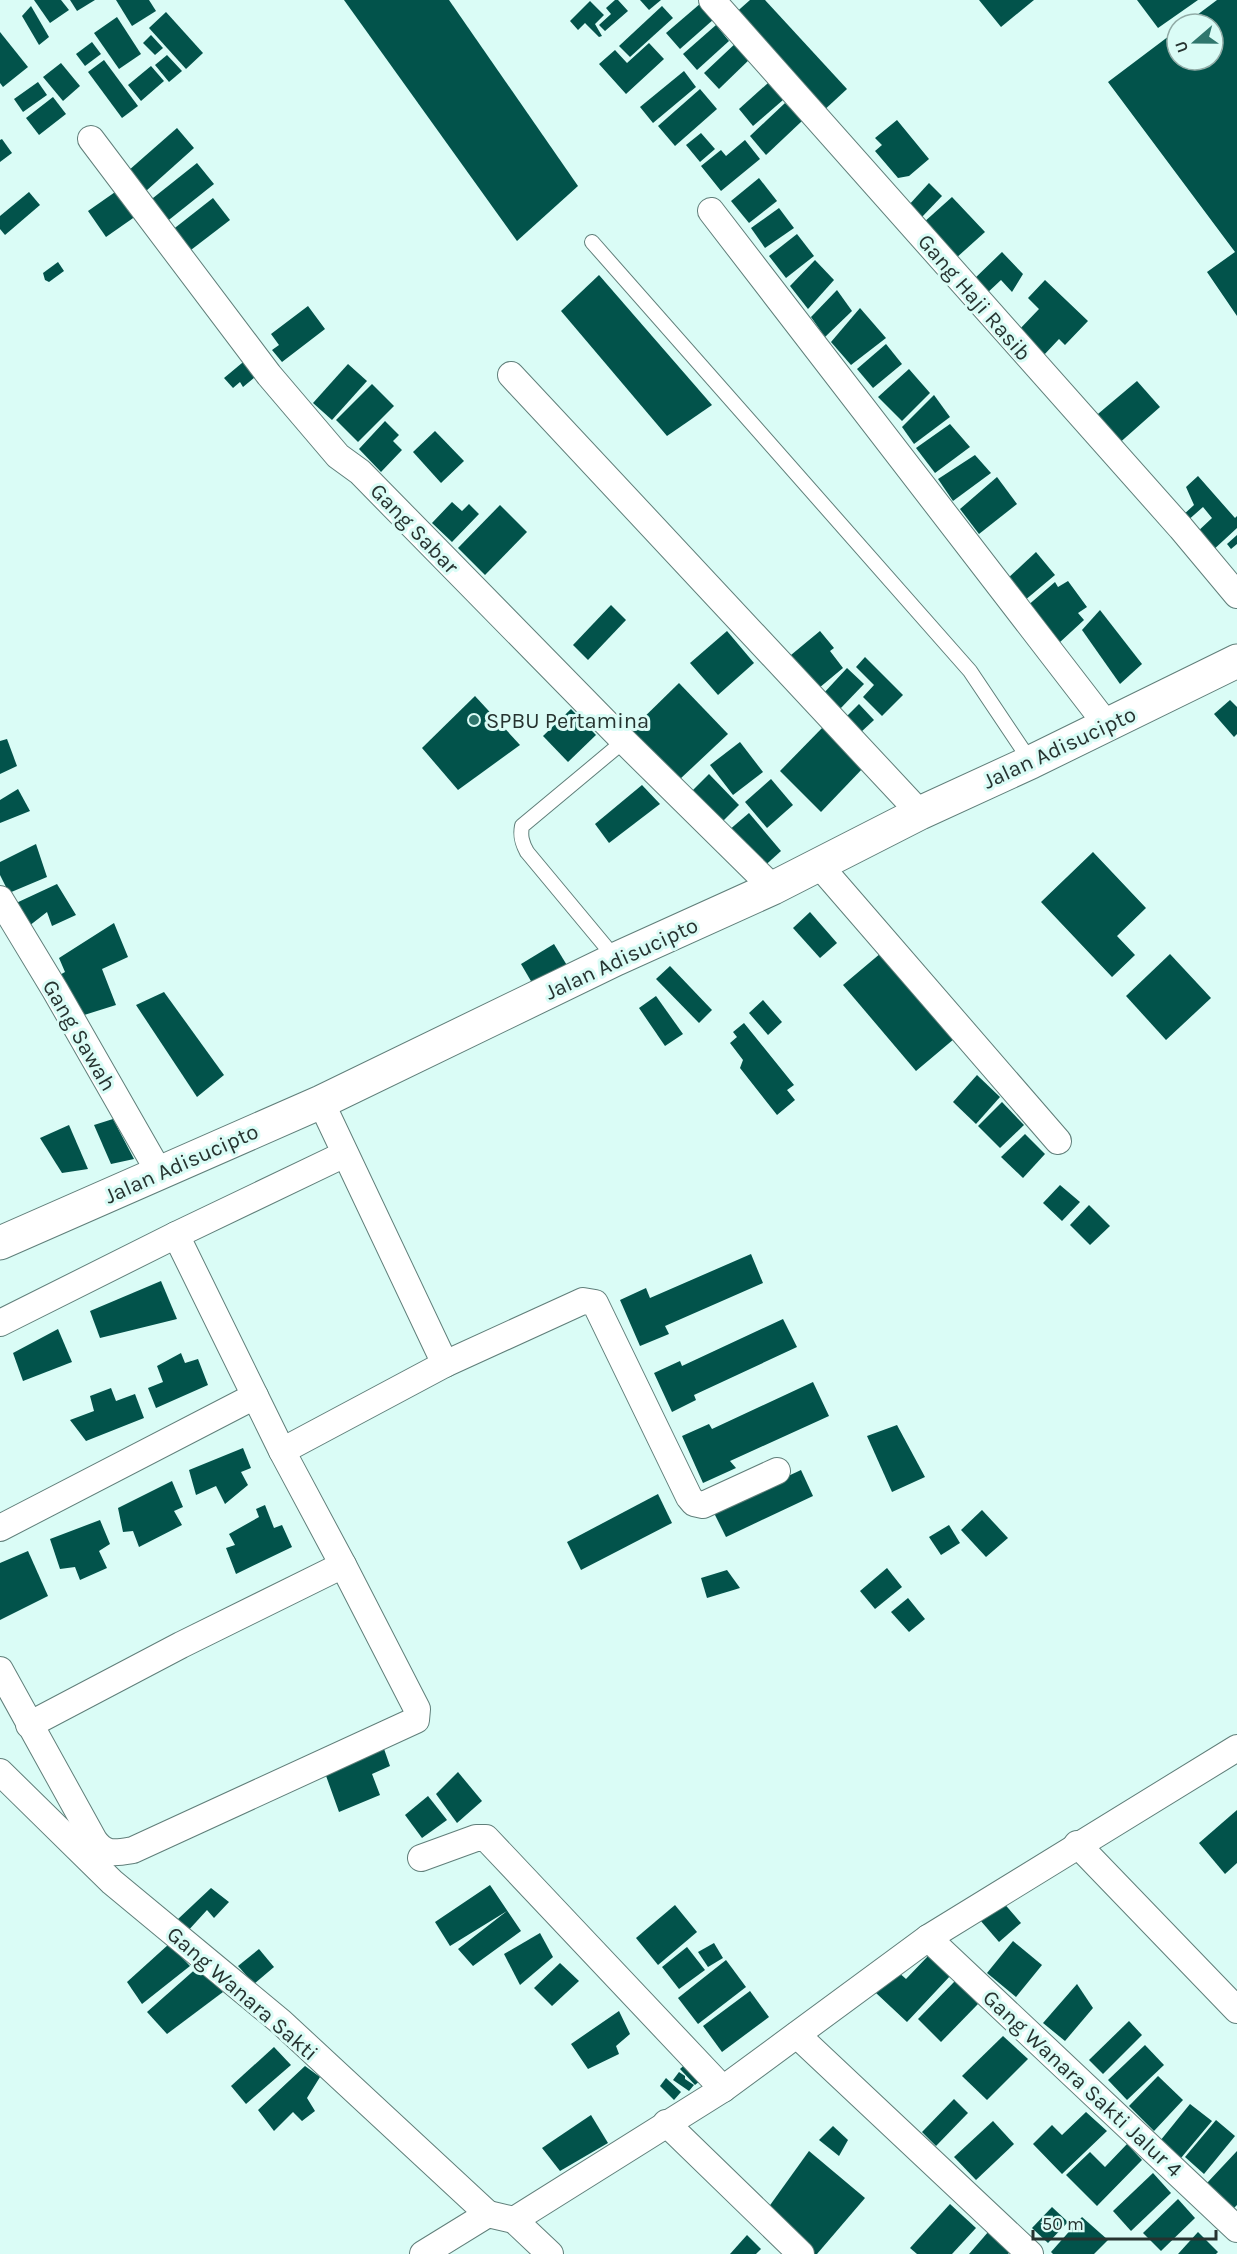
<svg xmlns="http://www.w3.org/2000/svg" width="1237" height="2254" font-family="Karla,sans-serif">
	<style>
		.building { fill: #02534b }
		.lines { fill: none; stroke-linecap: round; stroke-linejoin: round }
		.lane-casing { stroke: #607f7a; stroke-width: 16 }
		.street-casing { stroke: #607f7a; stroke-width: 28 }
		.secondary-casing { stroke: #607f7a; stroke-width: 35 }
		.lane { stroke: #fff; stroke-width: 14 }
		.street { stroke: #fff; stroke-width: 26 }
		.secondary { stroke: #fff; stroke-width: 33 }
		.poi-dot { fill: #2f766d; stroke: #dafcf6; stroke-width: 2 }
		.labels { text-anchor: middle; stroke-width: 6; stroke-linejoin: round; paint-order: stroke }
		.street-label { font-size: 22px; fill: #263330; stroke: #dafcf6 }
		.poi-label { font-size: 22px; fill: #263330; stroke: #dafcf6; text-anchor: start }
	</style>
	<rect width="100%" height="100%" fill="#dafcf6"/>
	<g class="building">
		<polygon points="34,0 61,0 69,10 50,23"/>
		<polygon points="70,0 95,0 77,11"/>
		<polygon points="116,0 149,0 156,11 132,26"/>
		<polygon points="344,0 449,0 578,186 517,241"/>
		<polygon points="615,0 618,0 628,11 605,31 599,25 611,14 606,8"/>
		<polygon points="640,0 661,0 649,10"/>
		<polygon points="750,0 765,0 847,89 821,113 732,16"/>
		<polygon points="979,0 1034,0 1001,27"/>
		<polygon points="1137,0 1198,0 1158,28"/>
		<polygon points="1217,0 1237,0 1237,316 1207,272 1235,252 1108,82 1177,30 1177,60 1213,60 1213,24 1185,24"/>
		<polygon points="590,1 604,15 595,24 602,36 599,37 585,23 578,30 570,21"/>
		<polygon points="701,3 714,19 680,49 666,33"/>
		<polygon points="31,6 49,37 39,45 22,16"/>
		<polygon points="662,6 673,18 630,57 619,46"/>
		<polygon points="166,12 203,53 186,69 149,28"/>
		<polygon points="117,17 141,54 119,69 94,33"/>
		<polygon points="716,25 729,41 697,70 683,54"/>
		<polygon points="0,32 28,67 3,87 0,83"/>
		<polygon points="151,35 163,48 155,55 143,43"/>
		<polygon points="738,41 753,56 719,89 704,73"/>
		<polygon points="92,42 101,54 85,66 76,54"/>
		<polygon points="649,43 664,59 626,94 599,64 615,50 627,63"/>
		<polygon points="167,55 182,71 169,82 155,65"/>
		<polygon points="104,60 138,106 122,118 88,72"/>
		<polygon points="61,63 80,86 63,101 43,77"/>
		<polygon points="151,66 164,81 141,101 128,85"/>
		<polygon points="684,71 696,87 653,123 640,107"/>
		<polygon points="38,82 47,95 23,112 14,99"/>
		<polygon points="768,83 783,100 753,126 739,109"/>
		<polygon points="700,89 717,109 675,146 658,126"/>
		<polygon points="53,97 66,114 39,135 26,118"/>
		<polygon points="785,103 802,121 766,155 750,136"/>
		<polygon points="897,120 929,159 909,176 898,178 875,151 882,145 875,138"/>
		<polygon points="177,128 194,148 146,191 128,171"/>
		<polygon points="701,133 715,149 700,162 686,145"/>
		<polygon points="2,139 12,153 0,162 0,140"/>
		<polygon points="745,140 760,159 721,191 701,166 721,150 726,156"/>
		<polygon points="197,163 214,184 165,223 148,202"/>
		<polygon points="759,178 777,201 749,223 731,201"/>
		<polygon points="929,183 942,196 921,218 908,206"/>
		<polygon points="118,190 136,216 106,237 88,211"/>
		<polygon points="29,192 40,205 5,235 0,229 0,216"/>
		<polygon points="952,197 985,232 955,259 923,223"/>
		<polygon points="213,198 230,220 187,253 171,231"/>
		<polygon points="779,208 794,228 765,248 751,228"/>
		<polygon points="797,234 814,256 786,278 769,256"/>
		<polygon points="1002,252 1023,274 1012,292 1001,280 985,295 972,281"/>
		<polygon points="815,260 834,280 808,309 790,286"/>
		<polygon points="58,262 64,271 49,282 45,280 43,273"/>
		<polygon points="599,275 712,405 667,436 561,311"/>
		<polygon points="1045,280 1088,321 1065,345 1059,339 1043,356 1017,332 1039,309 1028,298"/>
		<polygon points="837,290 852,311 825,337 811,317"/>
		<polygon points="308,306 325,329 282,362 272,350 279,345 271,334"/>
		<polygon points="860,308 886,338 851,365 831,342"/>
		<polygon points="886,344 902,364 873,388 857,369"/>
		<polygon points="248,358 261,372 243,387 240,382 233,388 224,378"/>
		<polygon points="348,364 367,381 332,420 313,403"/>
		<polygon points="909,369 930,393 902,421 878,397"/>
		<polygon points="1137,381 1160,407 1116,446 1092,419"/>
		<polygon points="372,384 394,406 358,442 336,420"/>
		<polygon points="934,395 950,417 914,444 902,427"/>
		<polygon points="385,421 399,435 393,441 402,450 381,472 359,449"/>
		<polygon points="950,424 970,447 935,473 916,448"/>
		<polygon points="435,431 464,461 441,483 413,452"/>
		<polygon points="975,455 991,473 953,501 938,479"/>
		<polygon points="1198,476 1235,518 1237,516 1237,528 1211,552 1195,534 1212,518 1203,507 1186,522 1182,516 1194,505 1186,487"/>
		<polygon points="997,477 1017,504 979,534 960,509"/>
		<polygon points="452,502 462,511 469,504 479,514 452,542 432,523"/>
		<polygon points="500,505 527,532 485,575 458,548"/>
		<polygon points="1237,535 1237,544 1231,549 1227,544"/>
		<polygon points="1036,552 1055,575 1024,601 1006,580"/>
		<polygon points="1068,581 1087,607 1078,613 1084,620 1059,643 1026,607 1055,582 1058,587"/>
		<polygon points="611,605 626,620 588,660 573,645"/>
		<polygon points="1100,610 1142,664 1120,684 1082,630"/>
		<polygon points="727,631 754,663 718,695 690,663"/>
		<polygon points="820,631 834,648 830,651 843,668 819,688 791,655"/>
		<polygon points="865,657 903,695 882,716 863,697 874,685 856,667"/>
		<polygon points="847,668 864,684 839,710 823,694"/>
		<polygon points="679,683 728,734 679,780 631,730"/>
		<polygon points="475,696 520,745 458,790 422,748"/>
		<polygon points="1230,700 1237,707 1237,734 1234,737 1214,714"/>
		<polygon points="859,704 874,720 860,733 845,718"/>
		<polygon points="571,709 596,735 568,762 543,736"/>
		<polygon points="824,726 865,766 821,812 780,771"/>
		<polygon points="7,739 17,766 0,774 0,741"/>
		<polygon points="740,742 763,772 733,795 710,765"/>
		<polygon points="709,774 739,805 720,824 690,793"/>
		<polygon points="771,779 793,805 767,828 745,802"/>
		<polygon points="642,785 660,804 609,843 595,824"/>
		<polygon points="18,789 30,811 0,823 0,800"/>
		<polygon points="749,813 781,851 760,870 728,831"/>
		<polygon points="36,844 47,877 9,893 0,875 0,862"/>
		<polygon points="1093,852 1146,908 1117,936 1135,955 1112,977 1041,902"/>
		<polygon points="57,884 76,915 52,926 47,912 29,926 14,904"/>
		<polygon points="810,912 837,943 820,958 793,928"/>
		<polygon points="114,923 128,957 102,969 116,1005 81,1016 56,977 65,972 59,958"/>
		<polygon points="554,944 568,967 535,988 521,964"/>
		<polygon points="881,953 954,1039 916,1071 843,985"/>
		<polygon points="1170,954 1211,998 1166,1040 1126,996"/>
		<polygon points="670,966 712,1010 699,1023 656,979"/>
		<polygon points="164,992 224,1075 197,1097 136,1005"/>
		<polygon points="656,996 683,1034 665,1046 639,1008"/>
		<polygon points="763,1000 782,1022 768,1035 749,1013"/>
		<polygon points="744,1023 794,1085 787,1090 795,1100 777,1115 740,1068 743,1060 730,1043 737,1037 733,1032"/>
		<polygon points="977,1075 1000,1097 976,1124 953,1102"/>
		<polygon points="1002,1102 1024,1125 1000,1148 978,1126"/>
		<polygon points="113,1119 134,1159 111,1164 94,1125"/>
		<polygon points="69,1125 88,1169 62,1173 40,1138"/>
		<polygon points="1025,1134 1045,1154 1023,1178 1001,1157"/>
		<polygon points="1060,1185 1080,1202 1062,1221 1043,1203"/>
		<polygon points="1089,1205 1110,1226 1090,1245 1070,1225"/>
		<polygon points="751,1254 763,1283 665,1326 669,1334 640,1346 620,1300 646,1288 650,1298"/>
		<polygon points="161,1281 177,1319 100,1338 90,1311"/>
		<polygon points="783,1319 797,1347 694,1395 696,1400 672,1412 654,1373 680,1361 682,1366"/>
		<polygon points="58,1329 72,1362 23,1381 13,1353"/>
		<polygon points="181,1353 185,1363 198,1359 208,1385 156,1408 148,1388 163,1382 157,1366"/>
		<polygon points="813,1382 829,1416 730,1461 736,1468 703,1483 682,1436 709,1424 712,1429"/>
		<polygon points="111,1388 116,1401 135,1394 144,1418 86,1441 70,1420 94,1411 90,1396"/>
		<polygon points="897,1425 925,1477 892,1492 867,1436"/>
		<polygon points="243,1448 251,1468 241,1472 248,1485 225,1504 216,1486 196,1495 189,1470"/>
		<polygon points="801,1470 813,1496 726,1537 713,1511"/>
		<polygon points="172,1481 183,1507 174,1511 182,1525 139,1547 133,1531 123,1532 118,1508"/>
		<polygon points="658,1494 672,1523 581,1570 567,1542"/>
		<polygon points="265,1505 274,1528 282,1525 292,1547 236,1574 226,1548 235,1545 229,1534 259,1517 256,1509"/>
		<polygon points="982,1510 1008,1538 986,1557 961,1530"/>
		<polygon points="100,1520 110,1544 99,1551 107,1568 80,1580 75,1567 60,1569 50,1539"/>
		<polygon points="949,1525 960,1543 941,1555 929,1537"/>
		<polygon points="28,1551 48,1596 0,1620 0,1563"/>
		<polygon points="887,1568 902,1587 875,1609 860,1591"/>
		<polygon points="727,1570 740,1588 707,1598 701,1578"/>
		<polygon points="908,1598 925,1619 909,1632 891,1612"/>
		<polygon points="383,1746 390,1766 372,1774 380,1795 339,1812 325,1773"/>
		<polygon points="458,1772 482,1801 457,1823 436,1794"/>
		<polygon points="428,1796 447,1820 422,1838 405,1815"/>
		<polygon points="1237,1810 1237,1863 1225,1874 1199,1843"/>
		<polygon points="490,1885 521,1931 473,1966 458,1949 507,1911 450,1946 435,1922"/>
		<polygon points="211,1888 229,1902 214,1918 207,1910 186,1933 177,1920"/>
		<polygon points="1002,1901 1021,1923 999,1942 980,1920"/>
		<polygon points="675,1905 697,1932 658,1965 636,1938"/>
		<polygon points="540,1933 553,1957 520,1985 504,1954"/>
		<polygon points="1013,1941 1042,1965 1016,1997 987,1973"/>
		<polygon points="714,1943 723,1958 708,1967 698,1952"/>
		<polygon points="169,1944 190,1966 142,2004 127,1982"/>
		<polygon points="687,1947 705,1970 679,1989 662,1967"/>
		<polygon points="259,1949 274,1967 254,1984 238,1966"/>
		<polygon points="929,1955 951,1975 907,2022 876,1993 897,1971 906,1979"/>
		<polygon points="726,1960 746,1987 698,2024 678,1998"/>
		<polygon points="560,1963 579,1981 552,2006 534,1988"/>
		<polygon points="199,1966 223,1992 167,2034 147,2012"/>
		<polygon points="955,1981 978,2004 941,2042 918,2019"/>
		<polygon points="1077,1984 1093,2008 1065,2041 1043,2023"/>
		<polygon points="750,1991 769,2017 722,2052 703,2026"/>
		<polygon points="619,2011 630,2034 616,2046 619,2054 588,2069 571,2044"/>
		<polygon points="1129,2021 1142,2035 1103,2074 1089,2060"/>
		<polygon points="1003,2036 1028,2059 987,2100 962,2076"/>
		<polygon points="1145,2045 1164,2065 1127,2100 1108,2080"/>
		<polygon points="274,2047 291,2065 246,2104 231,2086"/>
		<polygon points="691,2059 701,2080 695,2085 680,2069"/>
		<polygon points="305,2066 320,2077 307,2098 315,2111 302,2121 293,2112 274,2131 258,2110"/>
		<polygon points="679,2072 685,2076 685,2079 694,2085 689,2091 673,2080"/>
		<polygon points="1158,2076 1183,2100 1154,2131 1129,2106"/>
		<polygon points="666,2078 681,2092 674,2100 660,2086"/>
		<polygon points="954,2099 968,2113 936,2146 922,2132"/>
		<polygon points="1190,2104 1212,2121 1181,2158 1160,2141"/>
		<polygon points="1086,2112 1107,2131 1062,2174 1033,2144 1052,2125 1062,2135"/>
		<polygon points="591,2115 608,2143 560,2171 542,2148"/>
		<polygon points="1216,2120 1235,2136 1204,2174 1185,2157"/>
		<polygon points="993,2121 1014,2144 976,2180 954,2157"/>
		<polygon points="833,2126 848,2140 839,2156 819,2140"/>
		<polygon points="1127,2144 1142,2160 1097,2206 1066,2175 1090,2152 1105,2167"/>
		<polygon points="809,2151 865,2198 817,2254 811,2254 768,2208"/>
		<polygon points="1237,2151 1237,2205 1233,2209 1207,2183"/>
		<polygon points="1153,2173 1171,2193 1131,2231 1113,2211"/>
		<polygon points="1178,2199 1195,2218 1161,2251 1143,2233"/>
		<polygon points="950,2204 976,2228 952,2254 917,2254 910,2248"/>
		<polygon points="1052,2207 1068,2222 1048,2243 1032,2228"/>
		<polygon points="1082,2217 1108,2240 1094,2254 1053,2254 1051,2252"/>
		<polygon points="989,2231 1011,2251 1008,2254 969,2254"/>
		<polygon points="1198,2232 1218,2252 1216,2254 1178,2254"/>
		<polygon points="747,2235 761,2249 756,2254 730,2254"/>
	</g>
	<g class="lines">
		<defs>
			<g id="lane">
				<polyline points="592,242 970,671 1031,762"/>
				<path d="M616 959 527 852C522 843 520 836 522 826L624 741"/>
			</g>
			<g id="street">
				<polyline points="712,0 1181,528 1237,595"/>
				<polyline points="91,139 269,375 338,456 360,472 624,741 773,888"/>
				<polyline points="711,211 1107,725"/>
				<polyline points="511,375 920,813"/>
				<polyline points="819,865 1058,1141"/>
				<polyline points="0,899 55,990 159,1172"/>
				<polyline points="321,1102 445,1364"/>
				<polyline points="0,1323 176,1235 345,1154"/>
				<polyline points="282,1451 445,1364 583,1301 595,1303 689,1497 694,1503 703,1505 777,1471"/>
				<polyline points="0,1528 255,1396"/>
				<path d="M0 1670 94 1840C105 1856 116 1853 133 1850L416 1720 417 1709 343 1565 282 1451 176 1235"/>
				<polyline points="29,1725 181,1645 343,1565"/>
				<polyline points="0,1772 112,1882 281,2022 488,2214"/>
				<polyline points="1077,1844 1237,2010"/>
				<polyline points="421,1858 476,1838 486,1838 723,2089"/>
				<polyline points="928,1938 1237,2229"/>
				<polyline points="797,2035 1030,2254"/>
				<polyline points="666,2123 801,2254"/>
				<polyline points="514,2220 723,2089 928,1938 1237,1748"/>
				<polyline points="423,2254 488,2214 514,2220 550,2254"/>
			</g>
			<polyline id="secondary" points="0,1243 321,1102 616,959 773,888 920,813 1031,762 1237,661"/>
		</defs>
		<use href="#lane" class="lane-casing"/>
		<use href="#street" class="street-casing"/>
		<use href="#secondary" class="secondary-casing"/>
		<use href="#lane" class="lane"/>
		<use href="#street" class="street"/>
		<use href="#secondary" class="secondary"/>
	</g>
	<circle class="poi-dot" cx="474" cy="720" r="6"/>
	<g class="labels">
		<g class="street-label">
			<text transform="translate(975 297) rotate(49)" y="8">Gang Haji Rasib</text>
			<text transform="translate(415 528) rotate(46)" y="8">Gang Sabar</text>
			<text transform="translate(1059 747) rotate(-25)" y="8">Jalan Adisucipto</text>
			<text transform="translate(621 958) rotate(-25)" y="8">Jalan Adisucipto</text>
			<text transform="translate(80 1035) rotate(60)" y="8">Gang Sawah</text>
			<text transform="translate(181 1163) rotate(-24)" y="8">Jalan Adisucipto</text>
			<text transform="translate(243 1993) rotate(41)" y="8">Gang Wanara Sakti</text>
			<text transform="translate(1083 2083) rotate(43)" y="8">Gang Wanara Sakti Jalur 4</text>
		</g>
		<g class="poi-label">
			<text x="486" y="728">SPBU Pertamina</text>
		</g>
	</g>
	<g transform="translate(1195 42) rotate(250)"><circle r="28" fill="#dafcf6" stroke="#92aca7" stroke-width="1.5"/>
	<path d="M0-4.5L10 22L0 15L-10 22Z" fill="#2f766d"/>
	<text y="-9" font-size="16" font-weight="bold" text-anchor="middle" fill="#263330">U</text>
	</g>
	<path d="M1033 2230v9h183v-9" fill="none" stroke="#263330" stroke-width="3"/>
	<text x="1042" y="2230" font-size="18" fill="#263330" stroke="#dafcf6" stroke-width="4.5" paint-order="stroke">50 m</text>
</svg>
